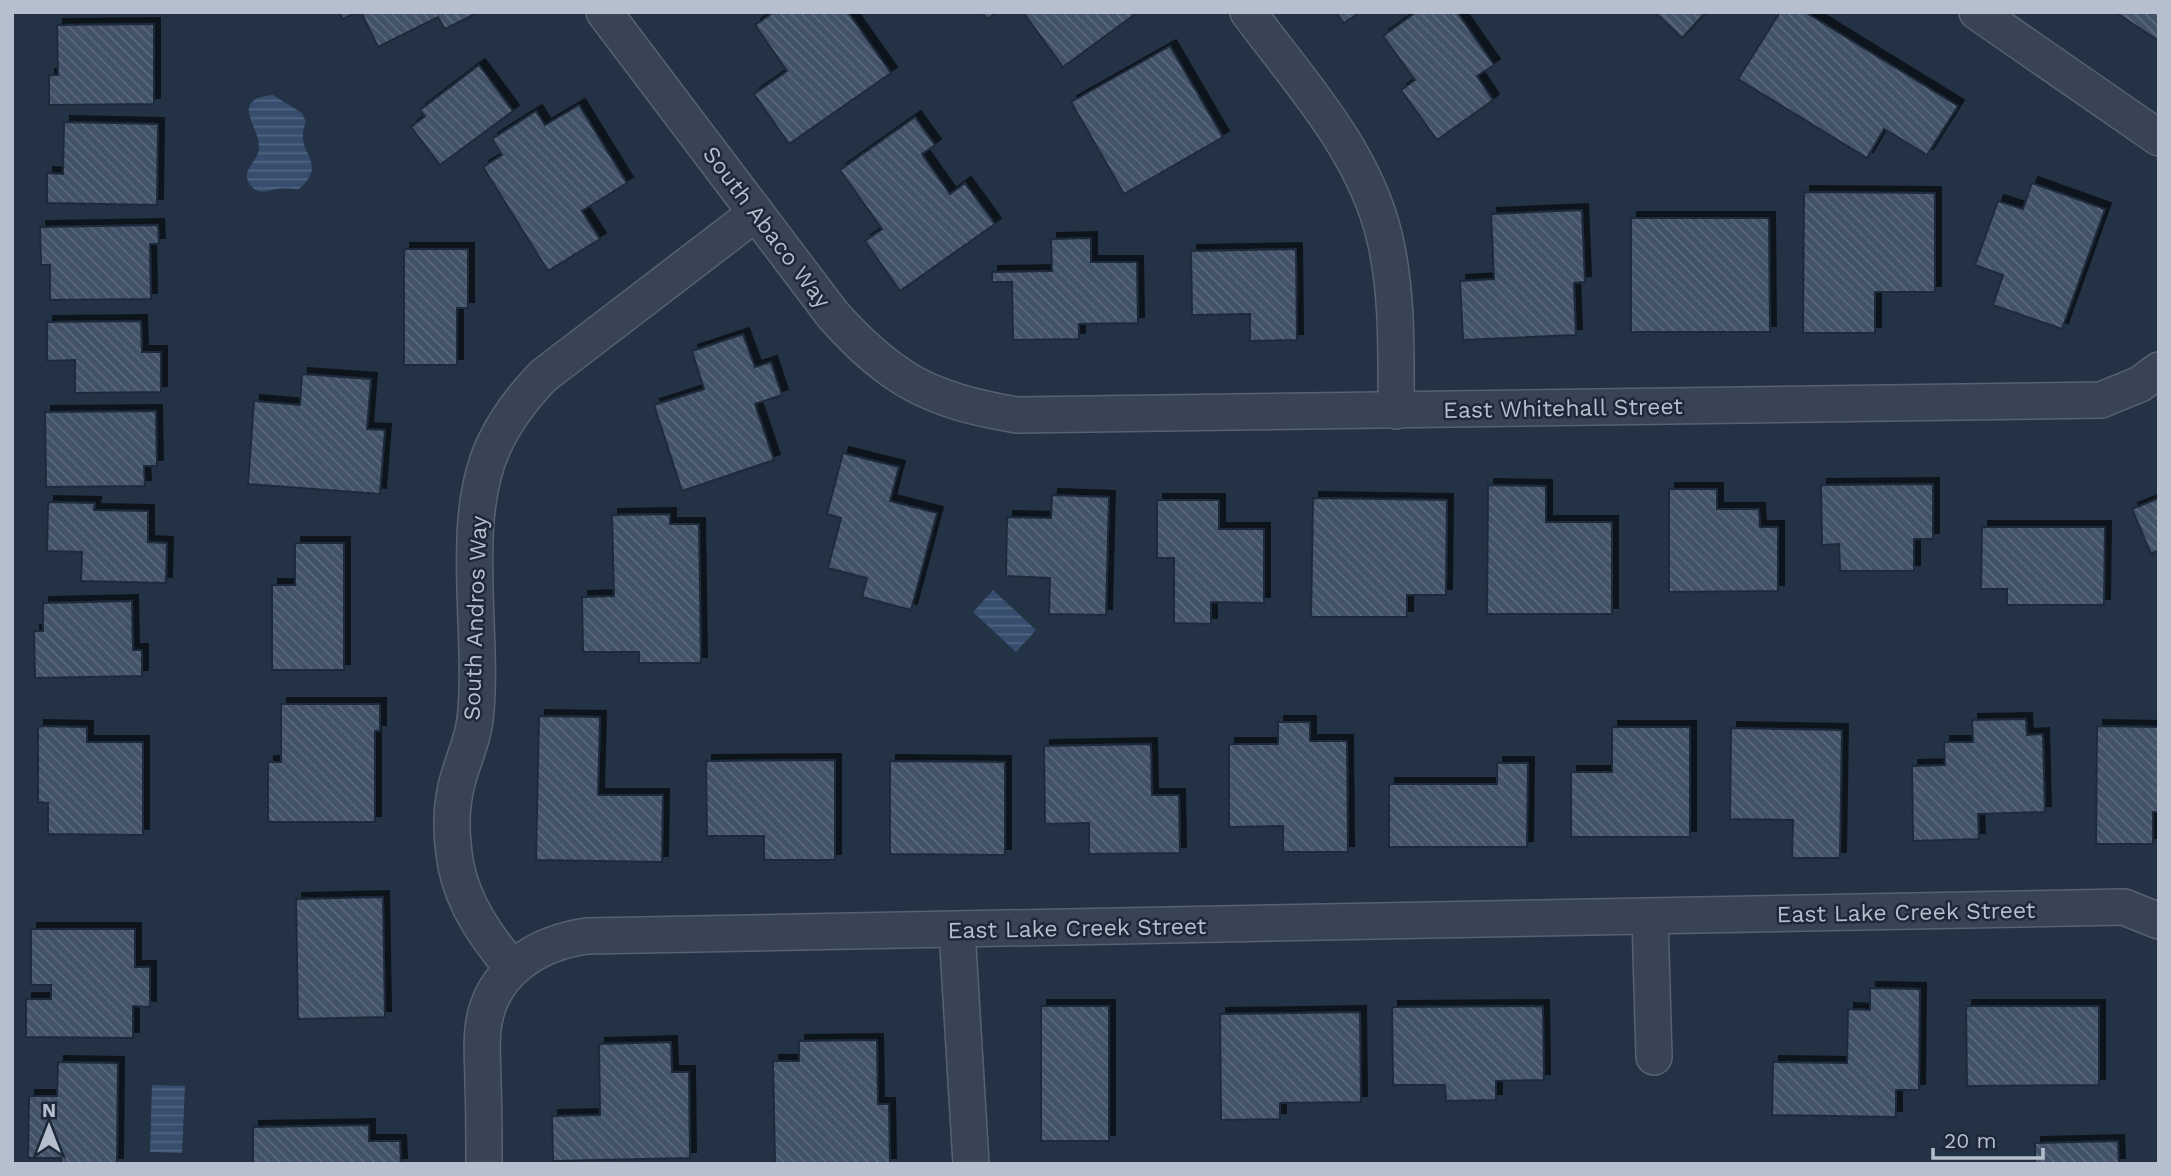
<svg xmlns="http://www.w3.org/2000/svg" width="2171" height="1176" font-family="'Work Sans',sans-serif">
	<style>
		.water { fill: url(#water-rules) }
		.building { fill: url(#building-back-hatch); stroke: #1f2b3b; stroke-width: 2; filter: url(#shadow) }
		.lines { fill: none; stroke-linecap: round; stroke-linejoin: round }
		.street-casing { stroke: #566271; stroke-width: 38 }
		.street { stroke: #384453; stroke-width: 35 }
		.labels { text-anchor: middle; stroke-width: 5; stroke-linejoin: round; paint-order: stroke }
		.street-label { font-size: 23px; fill: #b5bfcd; stroke: #1d2939 }
	</style>
	<defs>
		<pattern id="water-rules" width="6" height="5" patternUnits="userSpaceOnUse" patternTransform="scale(1.75)"><rect width="6" height="5" fill="#364d6d"/><path d="M0 2.5h6" fill="none" stroke="#516581"/></pattern>
		<pattern id="building-back-hatch" width="6" height="6" patternUnits="userSpaceOnUse" patternTransform="scale(1.75)"><rect width="6" height="6" fill="#425267"/><path d="M-1 5l2 2M0 0l6 6M5-1l2 2" fill="none" stroke="#5b697c"/></pattern>
		<filter id="shadow"><feDropShadow dx="6" dy="-6" stdDeviation="0" flood-color="#0009"/></filter>
	</defs>
	<rect width="100%" height="100%" fill="#233244"/>
	<g class="water">
		<path d="M273 95 302 113 306 122C292 154 331 161 299 189 292 189 284 188 277 189 268 190 259 195 252 187 239 174 254 164 258 153 266 132 224 99 273 95Z"/>
		<polygon points="993,590 1036,630 1016,652 973,612"/>
		<polygon points="152,1085 185,1086 182,1153 150,1152"/>
	</g>
	<g class="building">
		<polygon points="339,12 357,12 343,19"/>
		<polygon points="361,12 479,12 445,29 438,17 378,47"/>
		<polygon points="774,12 848,12 891,73 789,144 754,94 787,71 755,25"/>
		<polygon points="982,12 997,12 987,19"/>
		<polygon points="1023,12 1138,12 1063,67"/>
		<polygon points="1336,12 1360,12 1344,23"/>
		<polygon points="1416,12 1457,12 1494,65 1477,76 1493,100 1437,140 1401,90 1415,80 1383,36"/>
		<polygon points="1655,12 1706,12 1682,38"/>
		<polygon points="1780,12 1805,12 1958,106 1927,155 1884,129 1867,158 1738,79"/>
		<polygon points="2115,12 2159,12 2159,41"/>
		<polygon points="154,24 154,104 49,105 49,75 58,75 57,25"/>
		<polygon points="1170,46 1223,137 1124,194 1071,102"/>
		<polygon points="479,65 513,111 440,165 411,127 425,116 420,110"/>
		<polygon points="579,105 627,183 582,211 600,239 548,271 483,167 502,155 492,139 536,111 545,125"/>
		<polygon points="915,117 935,145 922,154 950,194 965,183 995,224 900,291 865,241 882,229 840,170"/>
		<polygon points="64,122 158,124 157,205 47,203 47,173 63,174"/>
		<polygon points="2032,183 2105,209 2062,329 1993,305 2003,275 1975,265 1998,201 2023,209"/>
		<polygon points="1804,192 1935,193 1935,292 1875,292 1875,333 1803,333"/>
		<polygon points="1582,210 1585,282 1574,283 1576,335 1463,340 1460,281 1494,279 1491,214"/>
		<polygon points="1631,218 1769,218 1770,332 1631,332"/>
		<polygon points="158,225 159,244 150,244 151,299 50,300 50,265 41,265 40,227"/>
		<polygon points="1091,238 1091,262 1137,262 1138,323 1079,324 1079,339 1013,340 1012,282 992,282 992,272 1052,271 1051,239"/>
		<polygon points="404,249 468,249 468,308 457,308 457,365 404,365"/>
		<polygon points="1296,249 1297,340 1250,341 1250,314 1192,315 1191,251"/>
		<polygon points="141,321 142,352 161,352 161,392 75,393 75,360 47,361 47,322"/>
		<polygon points="743,334 755,367 771,362 782,395 755,404 774,460 682,491 654,405 704,389 692,351"/>
		<polygon points="302,374 371,379 367,429 385,430 380,494 248,484 254,401 300,405"/>
		<polygon points="156,411 157,466 144,466 145,486 46,487 45,412"/>
		<polygon points="843,453 899,467 890,501 937,513 911,610 862,597 867,578 828,568 841,518 827,514"/>
		<polygon points="1933,484 1933,539 1914,539 1914,571 1840,571 1839,544 1822,545 1821,485"/>
		<polygon points="1488,485 1546,486 1546,522 1612,522 1612,614 1487,614"/>
		<polygon points="1669,489 1717,489 1717,509 1759,509 1760,527 1778,527 1778,591 1669,592"/>
		<polygon points="1052,495 1109,497 1106,615 1049,614 1050,578 1006,576 1007,517 1051,518"/>
		<polygon points="1313,498 1447,500 1446,595 1407,595 1407,617 1311,617"/>
		<polygon points="2159,498 2159,550 2151,554 2132,509"/>
		<polygon points="1157,500 1219,500 1219,529 1264,529 1264,603 1211,602 1211,624 1174,623 1174,558 1157,558"/>
		<polygon points="48,502 95,503 94,510 148,511 148,542 167,543 166,583 81,581 82,552 47,551"/>
		<polygon points="670,514 670,524 699,524 701,663 639,663 639,652 583,652 582,597 614,596 612,515"/>
		<polygon points="1982,527 2105,527 2104,605 2007,605 2007,589 1981,589"/>
		<polygon points="295,543 344,543 344,670 272,670 272,585 295,585"/>
		<polygon points="132,601 133,650 142,650 142,676 35,678 34,631 43,631 43,603"/>
		<polygon points="281,704 380,704 380,731 375,731 375,822 268,822 268,762 281,762"/>
		<polygon points="539,716 600,717 598,795 663,795 662,862 536,860"/>
		<polygon points="2026,719 2027,735 2043,734 2045,812 1978,814 1979,839 1913,841 1912,766 1945,765 1944,742 1973,742 1972,720"/>
		<polygon points="1278,722 1310,722 1310,741 1347,741 1348,852 1283,852 1283,826 1229,827 1229,744 1278,744"/>
		<polygon points="38,726 87,727 87,742 143,742 143,835 48,834 48,803 38,802"/>
		<polygon points="2097,726 2159,727 2159,812 2153,812 2153,844 2096,844"/>
		<polygon points="1612,727 1690,727 1690,837 1571,837 1571,772 1612,772"/>
		<polygon points="1731,728 1842,730 1840,858 1792,858 1793,820 1730,819"/>
		<polygon points="1151,744 1152,795 1179,795 1180,853 1089,854 1089,823 1045,824 1044,746"/>
		<polygon points="835,760 835,860 764,860 764,836 707,836 706,761"/>
		<polygon points="890,761 1005,762 1005,855 890,854"/>
		<polygon points="1497,763 1528,763 1527,847 1389,847 1389,784 1497,784"/>
		<polygon points="383,897 385,1017 298,1019 296,899"/>
		<polygon points="31,929 135,929 135,967 150,967 150,1007 133,1006 133,1038 26,1037 26,999 51,999 51,985 31,985"/>
		<polygon points="1870,988 1920,989 1919,1090 1896,1090 1896,1117 1772,1115 1773,1062 1847,1063 1848,1009 1870,1010"/>
		<rect x="1041" y="1006" width="68" height="135"/>
		<polygon points="1543,1006 1544,1080 1496,1081 1496,1100 1446,1101 1445,1085 1393,1085 1392,1007"/>
		<polygon points="1966,1006 2099,1006 2099,1085 1967,1086"/>
		<polygon points="1360,1012 1361,1102 1280,1103 1280,1119 1221,1120 1220,1014"/>
		<polygon points="877,1040 878,1104 889,1104 890,1164 775,1164 773,1061 799,1061 799,1041"/>
		<polygon points="671,1042 672,1072 689,1072 690,1158 553,1161 552,1116 600,1115 599,1044"/>
		<polygon points="58,1062 118,1063 117,1164 61,1164 61,1158 28,1158 29,1096 57,1096"/>
		<polygon points="369,1125 369,1141 400,1141 401,1164 253,1164 253,1127"/>
		<polygon points="2118,1141 2119,1164 2035,1164 2035,1143"/>
	</g>
	<g class="lines">
		<defs>
			<g id="street">
				<path d="M604 12 833 315C891 380 931 401 1017 415L2101 400 2140 384 2159 370"/>
				<path d="M1248 12C1299 81 1363 149 1384 235 1398 292 1396 352 1396 411"/>
				<polyline points="1977,12 2159,138"/>
				<polyline points="1650,917 1654,1057"/>
				<polyline points="957,930 971,1164"/>
				<path d="M512 968C487 937 464 906 456 866 452 843 450 816 455 792 459 768 472 745 475 720 485 635 457 517 496 441 508 416 524 396 543 376L756 213"/>
				<path d="M484 1164C484 1137 484 1110 483 1083 483 1065 481 1046 483 1029 489 973 536 943 587 936L2124 907 2159 921"/>
			</g>
		</defs>
		<use href="#street" class="street-casing"/>
		<use href="#street" class="street"/>
	</g>
	<g class="labels">
		<g class="street-label">
			<text transform="translate(767 227) rotate(53)" y="8">South Abaco Way</text>
			<text transform="translate(1563 408) rotate(-1)" y="8">East Whitehall Street</text>
			<text transform="translate(475 618) rotate(-88)" y="8">South Andros Way</text>
			<text transform="translate(1906 912) rotate(-1)" y="8">East Lake Creek Street</text>
			<text transform="translate(1077 928) rotate(-1)" y="8">East Lake Creek Street</text>
		</g>
	</g>
	<rect width="2171" height="1176" fill="none" stroke="#b5bfcd" stroke-width="28"/>
	<g transform="translate(49 1127)" stroke="#1d2939" stroke-width="5" paint-order="stroke">
	<path d="M0-5L12 26L0 18L-12 26Z" fill="#b5bfcd"/>
	<text y="-10" font-size="19" font-weight="bold" text-anchor="middle" fill="#b5bfcd">N</text>
	</g>
	<path d="M1933 1148v10h110v-10" fill="none" stroke="#b5bfcd" stroke-width="3.5"/>
	<text x="1944" y="1148" font-size="21" fill="#b5bfcd" stroke="#1d2939" stroke-width="5" paint-order="stroke">20 m</text>
</svg>
